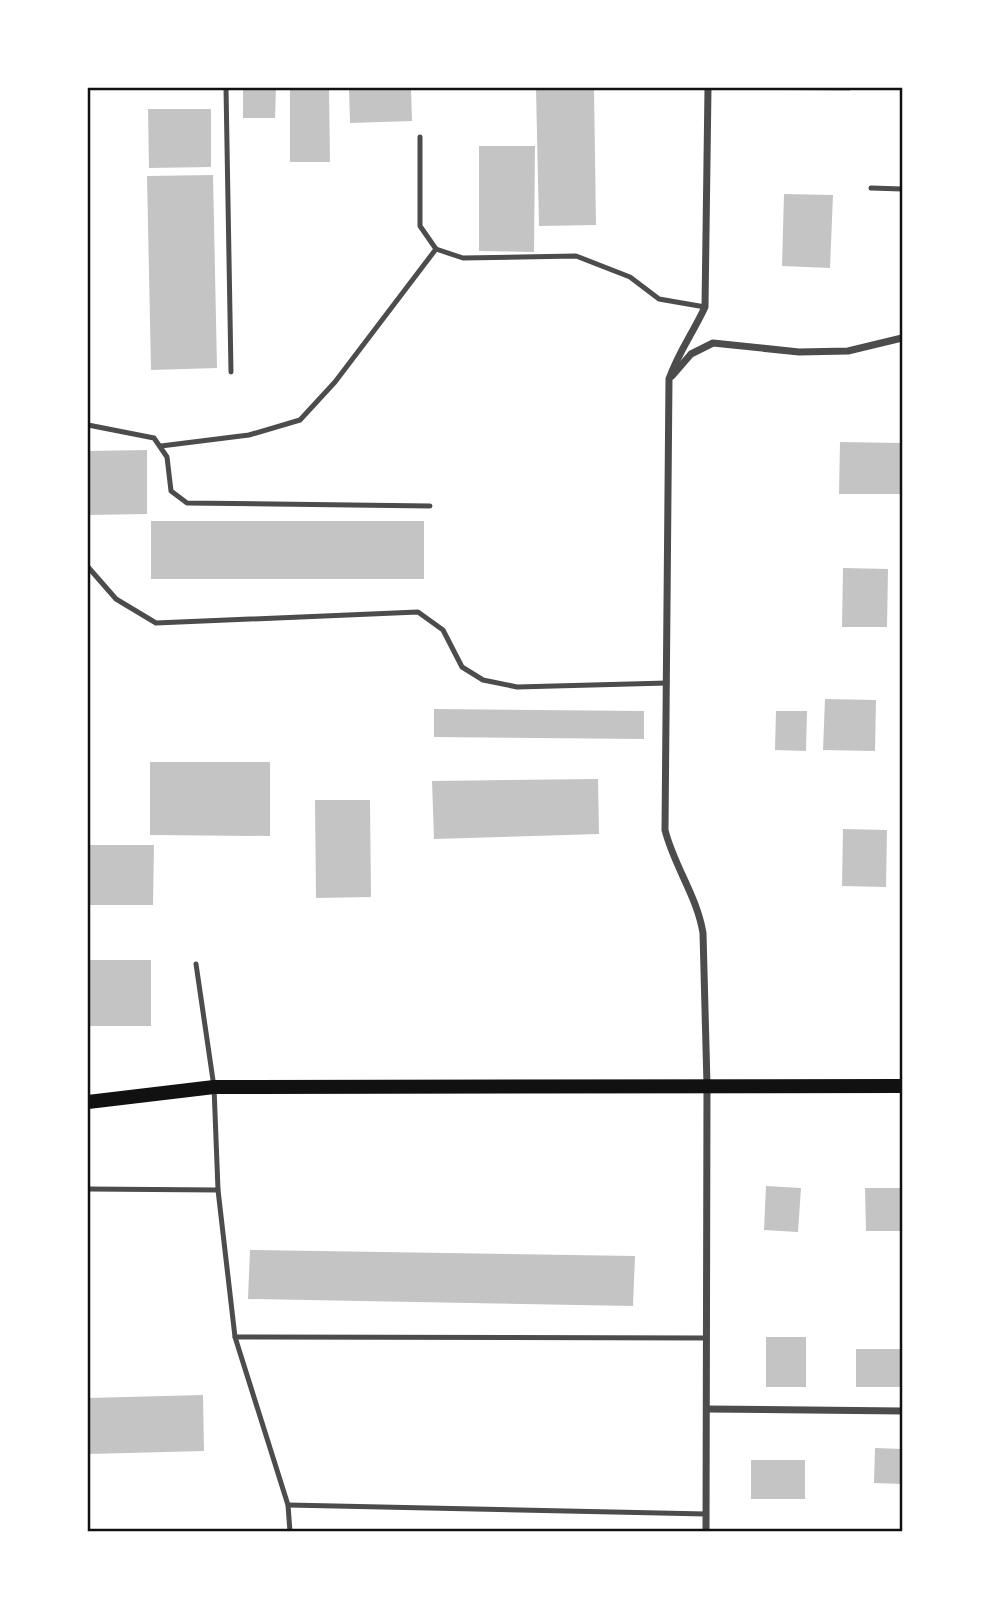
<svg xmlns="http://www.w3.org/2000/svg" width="990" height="1619" font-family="Ubuntu,sans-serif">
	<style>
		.building { fill: #c4c4c4 }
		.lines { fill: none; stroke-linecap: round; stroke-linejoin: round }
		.service { stroke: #4c4c4c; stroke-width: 5 }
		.minor { stroke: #4c4c4c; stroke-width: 7 }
		.secondary { stroke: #111; stroke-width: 14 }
		.neatline { fill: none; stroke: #111; stroke-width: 2.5 }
	</style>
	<rect width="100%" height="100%" fill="#fff"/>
	<g class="building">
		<polygon points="243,88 276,88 275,118 243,118"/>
		<polygon points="290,88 329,88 330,162 290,162"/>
		<polygon points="349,88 411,88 412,121 350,123"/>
		<polygon points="536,88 594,88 596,225 539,226"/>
		<polygon points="784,88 850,88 850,91 784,90"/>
		<polygon points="148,109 211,109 211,167 149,168"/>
		<polygon points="479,146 535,146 534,252 479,251"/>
		<polygon points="213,175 217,368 151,370 147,176"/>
		<polygon points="784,194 833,195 830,268 782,266"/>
		<polygon points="840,442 902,443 902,494 839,494"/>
		<polygon points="147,450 147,514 88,515 88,451"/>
		<rect x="151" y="521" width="273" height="58"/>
		<polygon points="843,568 888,569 887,627 842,627"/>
		<polygon points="825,699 876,700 875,751 823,750"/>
		<polygon points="434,709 644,711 644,739 434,737"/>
		<polygon points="776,711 807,711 806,751 775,750"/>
		<polygon points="150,762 270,762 270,836 150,835"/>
		<polygon points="598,779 599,834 434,839 432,781"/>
		<polygon points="315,800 370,800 371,897 316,898"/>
		<polygon points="843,829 887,830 886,887 842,886"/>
		<polygon points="88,845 154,845 153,905 88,905"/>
		<rect x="88" y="960" width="63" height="66"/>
		<polygon points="766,1186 801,1188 798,1232 764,1230"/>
		<polygon points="865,1188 902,1188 902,1231 866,1231"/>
		<polygon points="250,1250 635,1256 633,1306 248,1299"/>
		<rect x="766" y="1337" width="40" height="50"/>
		<rect x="856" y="1349" width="46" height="38"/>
		<polygon points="203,1395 204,1451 88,1454 88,1398"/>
		<polygon points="875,1448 902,1449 902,1484 874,1483"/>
		<rect x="751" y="1460" width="54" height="39"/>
	</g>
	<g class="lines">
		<g class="service">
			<polyline points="226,88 231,372"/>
			<polyline points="420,137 420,226 436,249 463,258 576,256 630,277 659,299 705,307"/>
			<polyline points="871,188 902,189"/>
			<polyline points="88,425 154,438 167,457 171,491 187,503 430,506"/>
			<polyline points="161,446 249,435 300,420 335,382 436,249"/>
			<polyline points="88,567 116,599 156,623 418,612 443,630 462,667 483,680 517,687 667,683"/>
			<polyline points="196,964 214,1087 218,1190 235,1337 288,1505 290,1532"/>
			<polyline points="88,1189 218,1190"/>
			<polyline points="235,1337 707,1338"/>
			<polyline points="288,1505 706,1514"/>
		</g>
		<g class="minor">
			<polyline points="672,376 691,354 713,343 799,352 848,351 902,338"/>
			<polyline points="707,1409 902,1411"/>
			<path d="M706 1532 707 1085 703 933C697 896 674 866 665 830L669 379C679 351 693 333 705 307L708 88"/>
		</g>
		<polyline class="secondary" points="88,1102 214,1087 902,1086"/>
	</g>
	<rect width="990" height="1619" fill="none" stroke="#ffffff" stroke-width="178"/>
	<rect x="89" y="89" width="812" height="1441" class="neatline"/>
</svg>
